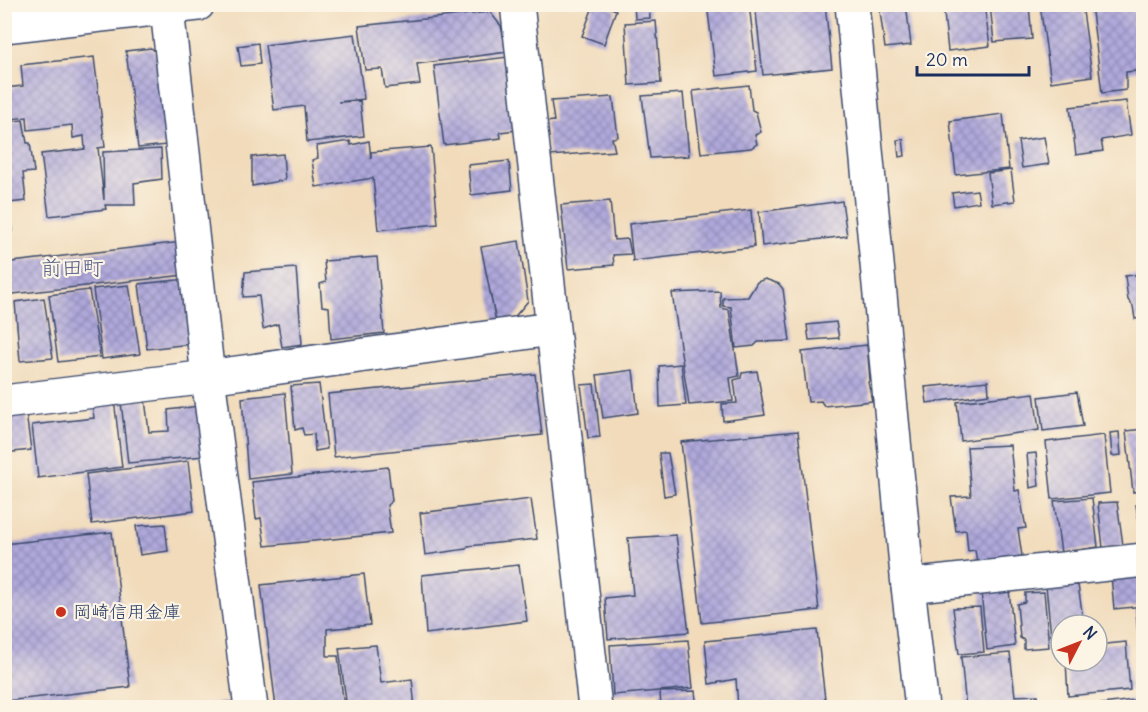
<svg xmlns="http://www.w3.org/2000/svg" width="1148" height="712" font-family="Delius,'Klee One',sans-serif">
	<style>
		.building { fill: url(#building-cross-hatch) }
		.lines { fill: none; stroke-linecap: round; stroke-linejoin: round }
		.minor-casing { stroke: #3b496c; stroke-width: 36 }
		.minor { stroke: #fff; stroke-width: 33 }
		.poi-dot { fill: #c8321e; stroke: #fcf5e5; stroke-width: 2 }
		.labels { text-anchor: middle; stroke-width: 4.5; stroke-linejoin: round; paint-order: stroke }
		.poi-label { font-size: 18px; fill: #1b2f5e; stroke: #fcf5e5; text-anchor: start }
		.quarter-label { font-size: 21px; fill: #4f5a8a; stroke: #fcf5e5 }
	</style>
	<defs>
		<pattern id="building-cross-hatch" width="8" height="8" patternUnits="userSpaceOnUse" patternTransform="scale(1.5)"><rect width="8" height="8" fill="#b0a9db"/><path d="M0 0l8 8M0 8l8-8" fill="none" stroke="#8e8ab5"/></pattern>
	</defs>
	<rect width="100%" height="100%" fill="#fcf5e5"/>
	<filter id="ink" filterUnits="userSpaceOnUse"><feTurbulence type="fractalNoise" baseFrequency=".0167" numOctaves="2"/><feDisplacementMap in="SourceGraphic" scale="12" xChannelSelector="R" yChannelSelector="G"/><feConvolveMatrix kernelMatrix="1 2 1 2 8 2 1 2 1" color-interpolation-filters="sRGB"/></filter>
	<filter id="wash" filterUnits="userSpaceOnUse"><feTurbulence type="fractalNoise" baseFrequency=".008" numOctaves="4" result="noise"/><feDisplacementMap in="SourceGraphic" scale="24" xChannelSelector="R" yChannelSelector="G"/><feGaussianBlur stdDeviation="1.35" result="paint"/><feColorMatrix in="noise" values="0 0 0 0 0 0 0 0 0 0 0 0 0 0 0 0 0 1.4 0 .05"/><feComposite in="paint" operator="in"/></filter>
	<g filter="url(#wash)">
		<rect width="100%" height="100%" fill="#f1dbbb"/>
		<g id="blocks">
			<g class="building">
				<polygon points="594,4 601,4 616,10 604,44 582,36"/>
				<polygon points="634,4 649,4 650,18 635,19"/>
				<polygon points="707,4 749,4 757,71 716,76"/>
				<polygon points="755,4 825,4 832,68 763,75"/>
				<polygon points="879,4 906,4 911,45 885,48"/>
				<polygon points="943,4 984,4 990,46 948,51"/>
				<polygon points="1082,4 1092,76 1051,82 1040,5"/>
				<polygon points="1091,4 1144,4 1144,70 1126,72 1126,90 1102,93"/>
				<polygon points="990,5 1029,5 1032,39 994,42"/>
				<polygon points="490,12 501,26 507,52 417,64 420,84 385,88 382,69 365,70 359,26"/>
				<polygon points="656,21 661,83 629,85 625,23"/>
				<polygon points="355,34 364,99 338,102 360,101 364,136 307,142 304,106 274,110 265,45"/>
				<polygon points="258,43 260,64 241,66 238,46"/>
				<polygon points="151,48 164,58 176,144 138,148 126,51"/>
				<polygon points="94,57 105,147 98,148 104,200 103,152 161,149 162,179 134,183 135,205 105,205 106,209 49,216 41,154 85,149 84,136 73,138 72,125 28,130 27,117 4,120 4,88 23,86 21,65"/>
				<polygon points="508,57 517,130 500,132 501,138 444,145 434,66"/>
				<polygon points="749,85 752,110 756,112 761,132 755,135 757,144 751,148 701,153 693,91"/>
				<polygon points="683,93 689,156 650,158 642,96"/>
				<polygon points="613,97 618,137 612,138 615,151 549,156 546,122 554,121 551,101"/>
				<polygon points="1126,101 1131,135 1101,140 1103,151 1076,155 1070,107"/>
				<polygon points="1003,114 1009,169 956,175 950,121"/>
				<polygon points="23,120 27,143 30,143 34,172 23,173 26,201 9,203 12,231 4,232 4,122"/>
				<polygon points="1044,137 1049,164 1022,168 1018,141"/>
				<polygon points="903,139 905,156 899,157 897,140"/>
				<polygon points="350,141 351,145 369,141 371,159 371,152 431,147 438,224 378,230 373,178 316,187 312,160 318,158 317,146"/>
				<polygon points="283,154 285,180 252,186 252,157"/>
				<polygon points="509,161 512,190 471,195 468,165"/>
				<polygon points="1011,170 1015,201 992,204 988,173"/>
				<polygon points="977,190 979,202 954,206 952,193"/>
				<polygon points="610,201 614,240 628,239 631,254 613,255 614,265 568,269 561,205"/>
				<polygon points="842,201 847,236 762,246 759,212"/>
				<polygon points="751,210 754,247 633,261 629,224"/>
				<polygon points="519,241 528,301 512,320 496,322 481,247"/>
				<polygon points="182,242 185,275 4,295 4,263"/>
				<polygon points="377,257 384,333 331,339 329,307 322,306 320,284 326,282 324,261"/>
				<polygon points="296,268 302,344 282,347 278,324 263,329 259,296 243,297 245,272"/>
				<polygon points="1144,274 1144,318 1135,319 1133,306 1128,300 1125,276"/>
				<polygon points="187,279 190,344 147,349 139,284"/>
				<polygon points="765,279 779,284 783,289 790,341 758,342 754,346 736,348 731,307 723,306 723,298 748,297 757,282"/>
				<polygon points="129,285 140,354 102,359 93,289"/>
				<polygon points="89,290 100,357 58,362 49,295"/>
				<polygon points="720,291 721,308 729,310 739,376 730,378 733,401 689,405 672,293"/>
				<polygon points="44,298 53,358 20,361 15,302"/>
				<polygon points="836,322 839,338 809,340 807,325"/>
				<polygon points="867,345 870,380 868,382 872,401 824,406 821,401 808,402 802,352"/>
				<polygon points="681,364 686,405 660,407 659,366"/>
				<polygon points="633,370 638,413 603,418 597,375"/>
				<polygon points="757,371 765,415 723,421 722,404 737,403 734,380 741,378 742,373"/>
				<polygon points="535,374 542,435 334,457 328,394"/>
				<polygon points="988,381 989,394 927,403 925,387"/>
				<polygon points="319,384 327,449 315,451 314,434 304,435 302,428 295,430 291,386"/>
				<polygon points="594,384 600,437 588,438 581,385"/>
				<polygon points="1077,392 1083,426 1043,431 1039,397"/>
				<polygon points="285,393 292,474 248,479 242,398"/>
				<polygon points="1034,393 1039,430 961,441 957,402"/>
				<polygon points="114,399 122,467 38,478 32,425 94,418 92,401"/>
				<polygon points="145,399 149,432 169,431 168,410 199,406 204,456 128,463 121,402"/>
				<polygon points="26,413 31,450 4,453 4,415"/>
				<polygon points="1144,429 1144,490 1133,492 1126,431"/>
				<polygon points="798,431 819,610 702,623 681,442"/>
				<polygon points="1119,432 1121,455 1112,456 1110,433"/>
				<polygon points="1104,435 1110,493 1052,499 1046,442"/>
				<polygon points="1010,445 1015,491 1019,490 1026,528 1018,529 1022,556 977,562 975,550 968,551 966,530 956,531 951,497 971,496 967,447"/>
				<polygon points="659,453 668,453 675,494 664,496"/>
				<polygon points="1036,453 1039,486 1030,488 1027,454"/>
				<polygon points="188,461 194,511 92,524 86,474"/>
				<polygon points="388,467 392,501 387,505 391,533 265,546 261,518 256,519 252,482"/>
				<polygon points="1092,498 1098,547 1061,553 1054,501"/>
				<polygon points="531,499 537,539 468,546 466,549 425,555 420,513"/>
				<polygon points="1117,502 1123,545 1103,548 1098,503"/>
				<polygon points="1144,504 1144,531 1140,531 1136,505"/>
				<polygon points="165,524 168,551 140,555 136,526"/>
				<polygon points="112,532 130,687 6,701 4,544"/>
				<polygon points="676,535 689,632 608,639 605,598 633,595 628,538"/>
				<polygon points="519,565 527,621 426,634 422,575"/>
				<polygon points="1144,572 1144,606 1114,609 1111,575"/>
				<polygon points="364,574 370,625 327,629 327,656 338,656 344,708 276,708 261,585"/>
				<polygon points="1078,585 1084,625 1061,625 1061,636 1051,636 1046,586"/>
				<polygon points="1009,590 1015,646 987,650 981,592"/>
				<polygon points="1044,592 1049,647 1024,649 1024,640 1020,638 1017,604 1025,602 1025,593"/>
				<polygon points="980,607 984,652 959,654 953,608"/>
				<polygon points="1136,609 1144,609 1144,634 1138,635"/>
				<polygon points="817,630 826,708 738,708 736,679 709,684 705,641"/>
				<polygon points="688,640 693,688 613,695 610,645"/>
				<polygon points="1126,642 1130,690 1068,696 1066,661 1097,661 1097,645"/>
				<polygon points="376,645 381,683 412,679 415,708 347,708 339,648"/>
				<polygon points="1010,653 1015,696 1038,695 1040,708 966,708 961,657"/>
				<polygon points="695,691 697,708 661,708 660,692"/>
				<polygon points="1133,700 1134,708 1087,708 1087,706"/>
				<polygon points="231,702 231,708 185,708 185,706"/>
			</g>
		</g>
	</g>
	<g filter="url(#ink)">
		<use href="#blocks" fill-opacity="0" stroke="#3b496c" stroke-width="1.5"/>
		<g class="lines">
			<defs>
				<g id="minor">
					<polyline points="517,4 595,708"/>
					<polyline points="852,4 908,586 922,708"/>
					<polyline points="167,9 208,377 251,708"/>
					<polyline points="4,26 198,4"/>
					<polyline points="4,402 208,377 551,329"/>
					<polyline points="908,586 1144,560"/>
				</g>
			</defs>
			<use href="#minor" class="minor-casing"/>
			<use href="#minor" class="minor"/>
		</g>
	</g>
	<circle class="poi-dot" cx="61" cy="612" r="6"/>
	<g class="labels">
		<g class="poi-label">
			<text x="73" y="618">岡崎信用金庫</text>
		</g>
		<g class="quarter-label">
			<text x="72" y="275">前田町</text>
		</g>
	</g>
	<rect width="1148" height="712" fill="none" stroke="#fcf5e5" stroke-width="24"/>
	<g transform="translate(1079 643) rotate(48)"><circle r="28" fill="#fcf5e5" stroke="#a2a6af" stroke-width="1.5"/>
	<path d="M0-4.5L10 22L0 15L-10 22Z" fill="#c8321e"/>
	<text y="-9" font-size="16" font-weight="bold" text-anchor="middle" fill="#1b2f5e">N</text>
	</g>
	<path d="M917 66v9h112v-9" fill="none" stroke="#1b2f5e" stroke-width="3"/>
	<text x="926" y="66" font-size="18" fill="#1b2f5e" stroke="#fcf5e5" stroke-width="4.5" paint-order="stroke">20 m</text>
</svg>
